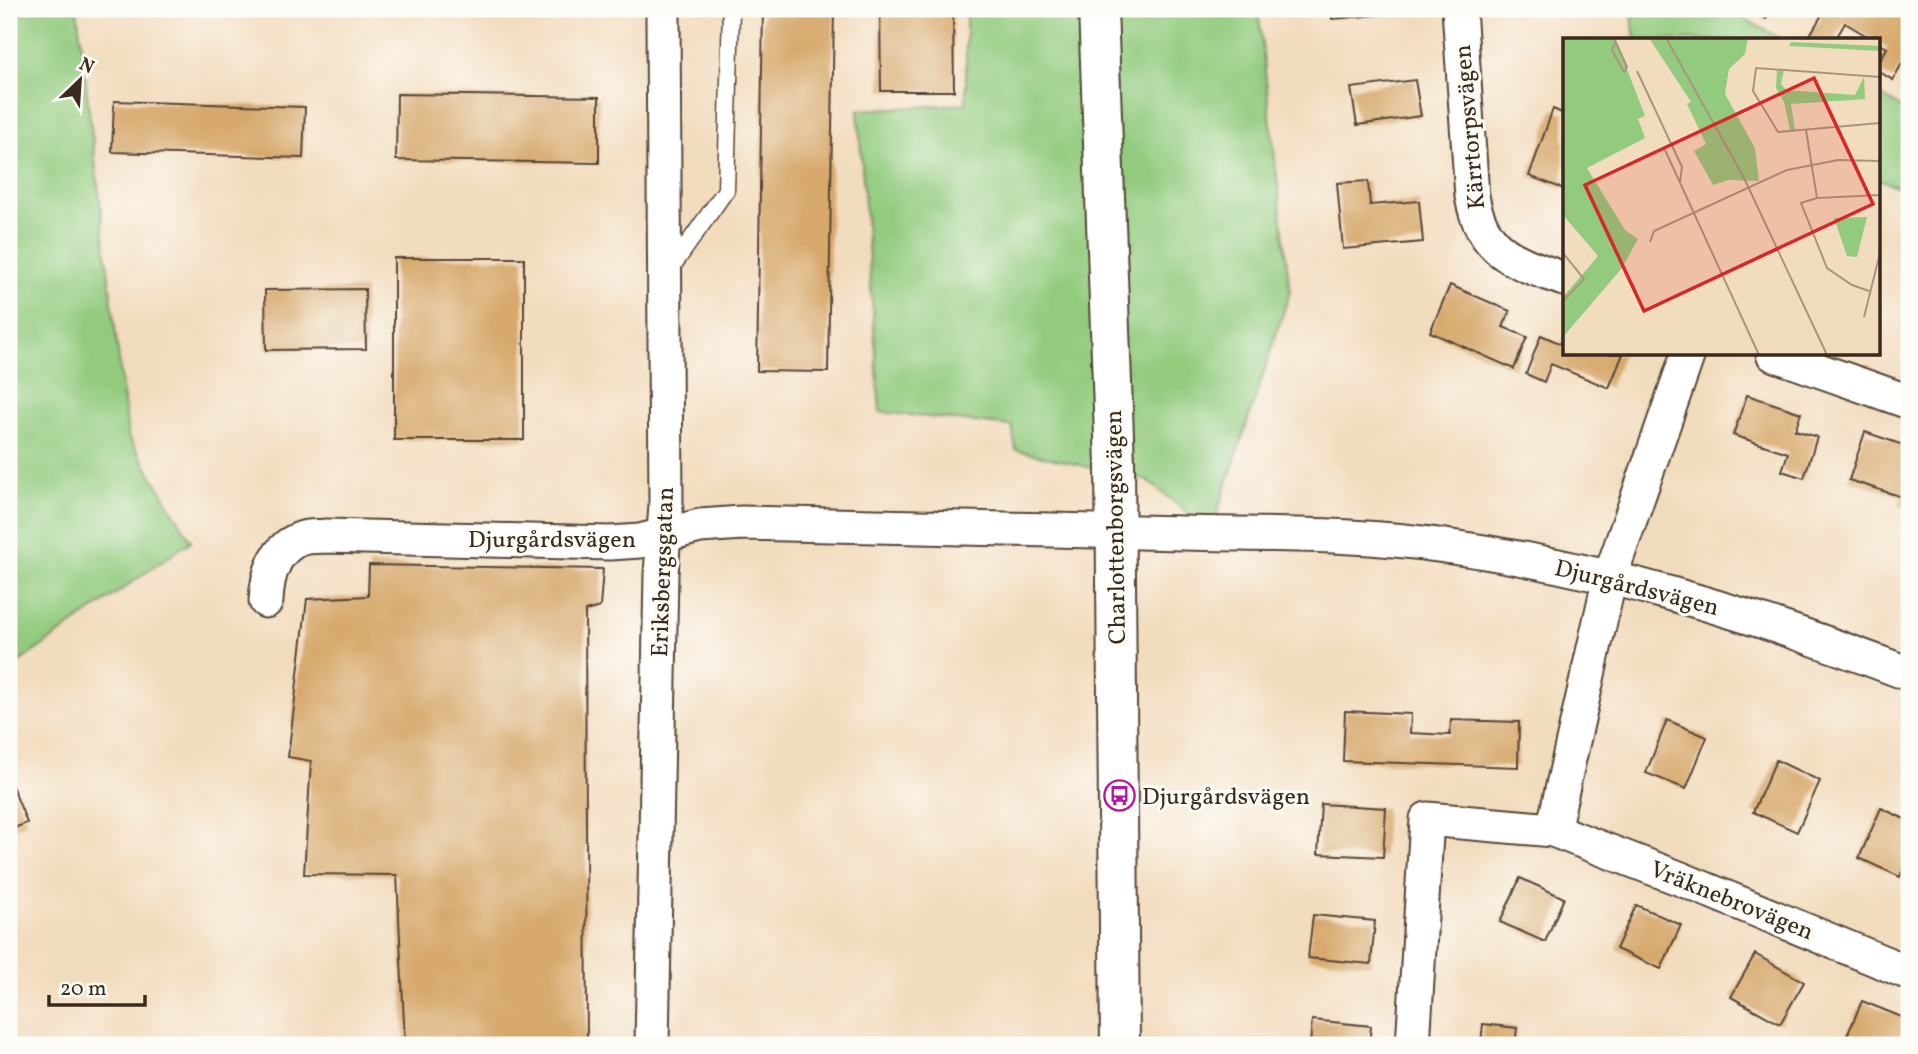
<svg xmlns="http://www.w3.org/2000/svg" width="1918" height="1054" font-family="Vollkorn,serif">
	<style>
		.green { fill: #92cb7e; stroke: #667a4e; stroke-width: 2 }
		.building { fill: #d7a96d }
		.lines { fill: none; stroke-linecap: round; stroke-linejoin: round }
		.service-casing { stroke: #564536; stroke-width: 19 }
		.minor-casing { stroke: #564536; stroke-width: 37 }
		.secondary-casing { stroke: #564536; stroke-width: 42 }
		.service { stroke: #fff; stroke-width: 16 }
		.minor { stroke: #fff; stroke-width: 33 }
		.secondary { stroke: #fff; stroke-width: 38 }
		.labels { text-anchor: middle; stroke-width: 6; stroke-linejoin: round; paint-order: stroke }
		.street-label { font-size: 24px; fill: #3b2a1e; stroke: #fdfcf7 }
		.poi-label { font-size: 24px; fill: #3b2a1e; stroke: #fdfcf7; text-anchor: start }
		.inset-road { fill: none; stroke: #a9957e; stroke-width: 2 }
		.view { fill: #d62828; fill-opacity: 0.15; stroke: #d62828; stroke-width: 3.5 }
		.inset-edge { fill: none; stroke: #3b2a1e; stroke-width: 3.5 }
	</style>
	<rect width="100%" height="100%" fill="#fdfcf7"/>
	<filter id="ink" filterUnits="userSpaceOnUse"><feTurbulence type="fractalNoise" baseFrequency=".0143" numOctaves="2"/><feDisplacementMap in="SourceGraphic" scale="14" xChannelSelector="R" yChannelSelector="G"/><feConvolveMatrix kernelMatrix="1 2 1 2 8 2 1 2 1" color-interpolation-filters="sRGB"/></filter>
	<filter id="wash" filterUnits="userSpaceOnUse"><feTurbulence type="fractalNoise" baseFrequency=".00686" numOctaves="4" result="noise"/><feDisplacementMap in="SourceGraphic" scale="28" xChannelSelector="R" yChannelSelector="G"/><feGaussianBlur stdDeviation="1.57" result="paint"/><feColorMatrix in="noise" values="0 0 0 0 0 0 0 0 0 0 0 0 0 0 0 0 0 1.4 0 .05"/><feComposite in="paint" operator="in"/></filter>
	<g filter="url(#wash)">
		<rect width="100%" height="100%" fill="#f2dcbe"/>
		<g class="green">
			<polygon points="9,9 77,9 128,436 191,541 9,669"/>
			<polygon points="966,9 1258,9 1290,292 1211,532 1148,481 1016,450 1012,426 880,412 858,110 966,104"/>
			<polygon points="1631,9 1727,9 1783,40 1635,40"/>
			<polygon points="1878,94 1909,112 1909,191 1878,179"/>
		</g>
		<g id="blocks">
			<g class="building">
				<polygon points="763,9 834,9 828,372 757,371"/>
				<polygon points="880,9 953,9 954,91 881,91"/>
				<polygon points="1331,9 1409,9 1410,12 1332,19"/>
				<polygon points="1748,9 1772,9 1766,19"/>
				<polygon points="1816,9 1909,9 1909,58 1906,56 1893,80 1878,71 1878,64 1887,48 1845,23 1835,40 1807,40 1823,13"/>
				<polygon points="1415,80 1421,116 1357,125 1351,88"/>
				<polygon points="397,94 599,97 599,163 396,160"/>
				<polygon points="114,101 305,107 303,158 112,152"/>
				<polygon points="1553,109 1564,114 1564,189 1529,176"/>
				<polygon points="1368,181 1370,205 1419,201 1423,242 1343,249 1337,183"/>
				<rect x="394" y="258" width="130" height="182"/>
				<polygon points="1450,285 1510,311 1503,327 1527,337 1514,369 1430,332"/>
				<polygon points="365,289 366,349 266,350 265,290"/>
				<polygon points="1541,335 1561,344 1564,336 1564,354 1623,354 1609,388 1551,364 1544,382 1526,374"/>
				<polygon points="1747,395 1801,413 1795,430 1817,437 1804,478 1782,471 1788,453 1733,435"/>
				<polygon points="1865,432 1909,447 1909,509 1899,505 1902,497 1849,480"/>
				<polygon points="369,565 603,569 600,607 585,611 587,1045 405,1045 397,875 304,874 311,761 288,757 307,599 368,596"/>
				<polygon points="1345,711 1411,714 1410,733 1450,735 1451,720 1519,722 1518,767 1343,761"/>
				<polygon points="1667,720 1707,737 1686,789 1646,773"/>
				<polygon points="1776,760 1820,781 1797,832 1753,812"/>
				<polygon points="9,778 27,823 9,830"/>
				<polygon points="1321,804 1386,808 1383,857 1318,854"/>
				<polygon points="1881,808 1909,821 1909,856 1900,877 1859,858"/>
				<polygon points="1520,878 1564,898 1545,942 1500,922"/>
				<polygon points="1636,905 1681,925 1661,969 1616,949"/>
				<polygon points="1313,915 1375,921 1371,964 1308,958"/>
				<polygon points="1755,954 1804,982 1780,1024 1731,997"/>
				<polygon points="1862,1001 1909,1020 1909,1028 1902,1045 1843,1045"/>
				<polygon points="1312,1020 1371,1026 1369,1045 1310,1045"/>
				<polygon points="1483,1024 1517,1028 1515,1045 1481,1043"/>
			</g>
		</g>
	</g>
	<g filter="url(#ink)">
		<use href="#blocks" fill-opacity="0" stroke="#564536" stroke-width="2"/>
		<g class="lines">
			<defs>
				<polyline id="service" points="669,271 726,190 731,9"/>
				<g id="minor">
					<path d="M1459 9 1472 196C1482 254 1516 262 1564 279"/>
					<polyline points="1773,354 1909,402"/>
					<path d="M266 601C267 576 275 546 303 538 310 536 318 537 325 536L610 543 640 541 700 526 742 523C889 527 1036 529 1183 533 1270 535 1359 533 1445 546 1605 568 1759 616 1909 674"/>
					<polyline points="1553,830 1610,577 1688,354"/>
					<polyline points="652,1045 661,574 666,505 663,15"/>
					<polyline points="1413,1045 1427,819 1553,830 1681,879 1909,973"/>
				</g>
				<polyline id="secondary" points="1098,9 1115,463 1120,1045"/>
			</defs>
			<use href="#service" class="service-casing"/>
			<use href="#minor" class="minor-casing"/>
			<use href="#secondary" class="secondary-casing"/>
			<use href="#service" class="service"/>
			<use href="#minor" class="minor"/>
			<use href="#secondary" class="secondary"/>
		</g>
	</g>
	<defs>
		<symbol id="bus-ring" viewBox="-11 -11 22 22"><circle r="9.5" fill="#fdfcf7" stroke="#b5179e" stroke-width="1.5"/><path d="M-5-6H5V4H4V6H2V4H-2V6H-4V4H-5ZM-3.5-4V0h7V-4ZM-3.5 1.2v1.5H-2V1.2ZM2 1.2v1.5H3.5V1.2Z" fill="#b5179e"/></symbol>
	</defs>
	<g fill-rule="evenodd">
		<use href="#bus-ring" x="1102" y="778" width="35" height="35"/>
	</g>
	<g class="labels">
		<g class="street-label">
			<text transform="translate(1469 127) rotate(-95)" y="8">Kärrtorpsvägen</text>
			<text transform="translate(1115 527) rotate(-91)" y="8">Charlottenborgsvägen</text>
			<text x="552" y="547">Djurgårdsvägen</text>
			<text transform="translate(662 572) rotate(-88)" y="8">Eriksbergsgatan</text>
			<text transform="translate(1637 587) rotate(14)" y="8">Djurgårdsvägen</text>
			<text transform="translate(1732 900) rotate(22)" y="8">Vräknebrovägen</text>
		</g>
		<g class="poi-label">
			<text x="1142" y="804">Djurgårdsvägen</text>
		</g>
	</g>
	<g transform="translate(1563 38)">
		<rect width="317" height="317" fill="#f2dcbe"/>
		<path d="M0 0H52L82 78 75 81 82 100 24 130 62 192 75 201 59 230 0 299V259L35 218 0 177ZM86 0H185L182 16 166 31 162 56 192 110 196 143 166 142 150 147 131 113 143 106 124 66 128 64ZM228 4 317 8V13L226 8ZM214 31 221 32 218 46 223 52 292 57 301 39 302 61 228 66 232 92H227L221 64 213 50ZM304 179 294 219 284 218 271 180Z" fill="#92cb7e"/>
		<path class="inset-road" d="M51 0 64 29 61 34 49 12 53 3M103 0 181 140 264 317M74 33 119 129 117 144M317 39 193 30 190 53 215 94 317 85M243 92 254 160M102 112 196 317M87 204 91 193 224 132 275 122 317 123M0 215 21 241 0 263M306 253 289 247 264 230 238 165 254 160 317 157M301 279 317 215"/>
		<path class="view" d="M251 40 310 166 81 273 22 147Z"/>
		<rect width="317" height="317" class="inset-edge"/>
	</g>
	<rect width="1918" height="1054" fill="none" stroke="#fdfcf7" stroke-width="35"/>
	<g transform="translate(80 80) rotate(25)" stroke="#fdfcf7" stroke-width="5" paint-order="stroke">
	<path d="M0-5L12 26L0 18L-12 26Z" fill="#3b2a1e"/>
	<text y="-10" font-size="19" font-weight="bold" text-anchor="middle" fill="#3b2a1e">N</text>
	</g>
	<path d="M49 995v10h96v-10" fill="none" stroke="#3b2a1e" stroke-width="3.5"/>
	<text x="60" y="995" font-size="21" fill="#3b2a1e" stroke="#fdfcf7" stroke-width="5" paint-order="stroke">20 m</text>
</svg>
